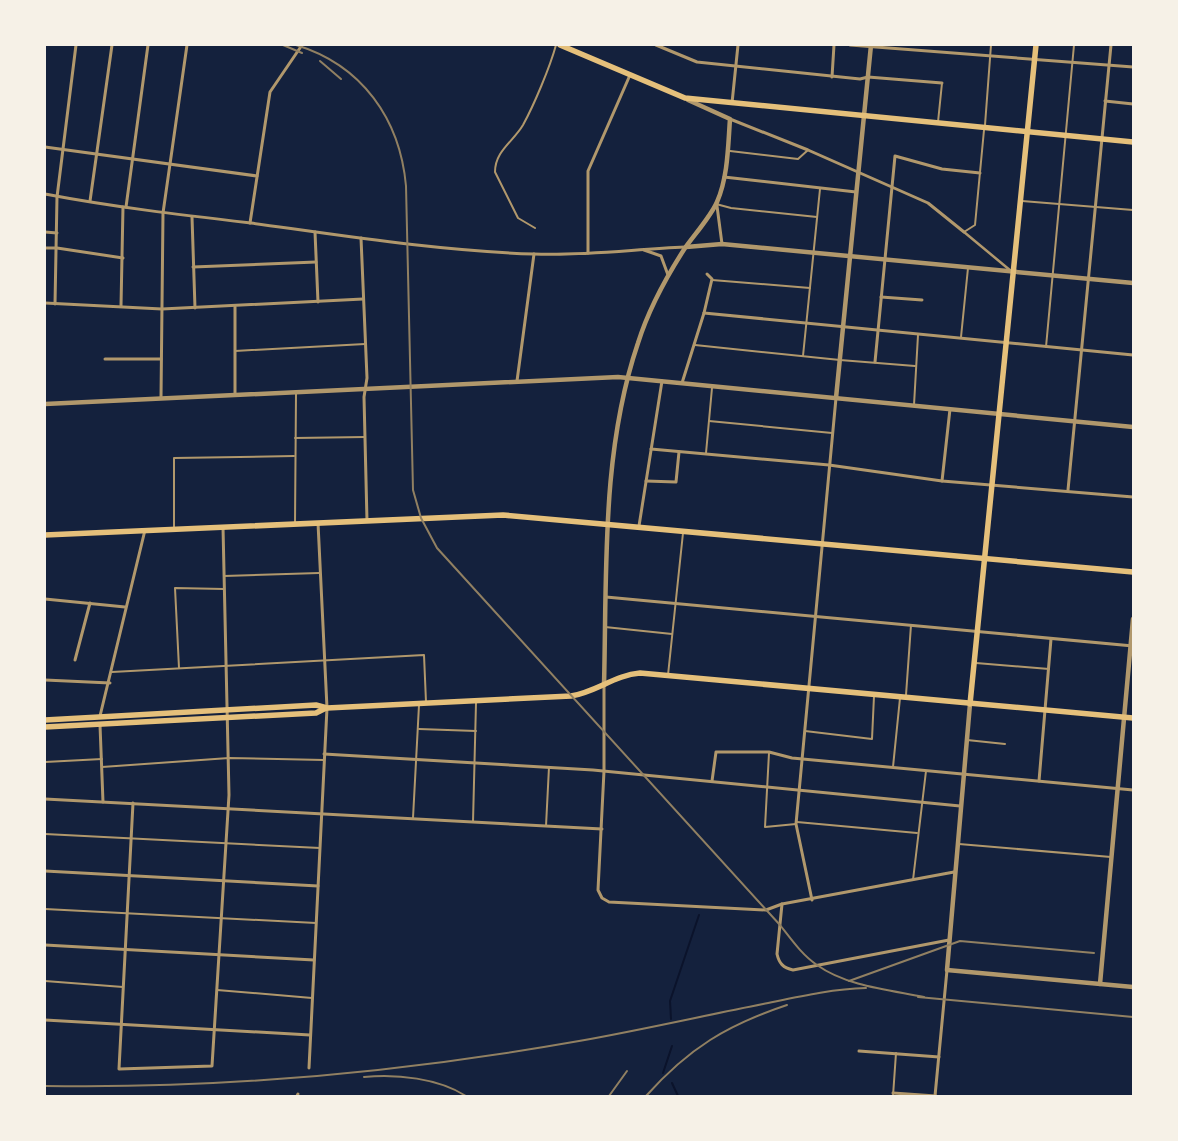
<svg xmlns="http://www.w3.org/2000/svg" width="1178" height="1141" font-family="Rubik,sans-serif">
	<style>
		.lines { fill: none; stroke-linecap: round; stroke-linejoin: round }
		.stream { stroke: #0b132b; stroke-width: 2 }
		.service { stroke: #b1986c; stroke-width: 2 }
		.pedestrian { stroke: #b1986c; stroke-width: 2.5 }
		.minor { stroke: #b1986c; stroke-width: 3 }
		.tertiary { stroke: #b1986c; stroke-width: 4.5 }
		.primary { stroke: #e5c07b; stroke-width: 5.5 }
		.rail { stroke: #918062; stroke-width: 2 }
	</style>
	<rect width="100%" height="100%" fill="#14213d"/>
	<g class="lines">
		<g class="stream">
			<polyline points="671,1019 670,1001 699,915"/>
			<polyline points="663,1073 672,1046"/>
			<polyline points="672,1083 678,1096"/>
		</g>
		<g class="service">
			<polyline points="938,122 942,83"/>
			<polyline points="985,125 991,45"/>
			<polyline points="730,151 798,159 808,150"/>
			<polyline points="1022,201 1133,210"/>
			<polyline points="716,204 731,208 817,217"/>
			<path d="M535 228 518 218 495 172C495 151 513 142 523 125 534 105 550 67 556 45"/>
			<polyline points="964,232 975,225 984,130"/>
			<polyline points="712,280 810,288"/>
			<polyline points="961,337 968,268"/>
			<polyline points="695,345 840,360 915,366"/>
			<polyline points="1046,347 1074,45"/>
			<polyline points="235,351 365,344"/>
			<polyline points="803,356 820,189"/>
			<polyline points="914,405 918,335"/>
			<polyline points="709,421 832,433"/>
			<polyline points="295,438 365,437"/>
			<polyline points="706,453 712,388"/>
			<polyline points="295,524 296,394"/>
			<polyline points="174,528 174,458 294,456"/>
			<polyline points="224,576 319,573"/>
			<polyline points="605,627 672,634"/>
			<polyline points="976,663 1049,669"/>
			<polyline points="179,668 175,588 224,589"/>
			<polyline points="112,672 424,655 426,702"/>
			<polyline points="668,675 683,533"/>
			<polyline points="906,695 911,625"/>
			<polyline points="419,729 476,731"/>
			<polyline points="805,731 872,739 874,696"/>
			<polyline points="967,740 1005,744"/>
			<polyline points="769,753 765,827 796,824"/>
			<polyline points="45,762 102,759"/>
			<polyline points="102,767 229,758 324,760"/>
			<polyline points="893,767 900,698"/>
			<polyline points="413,818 419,705"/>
			<polyline points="473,822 476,703"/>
			<polyline points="797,822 917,833"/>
			<polyline points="546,826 549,767"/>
			<polyline points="45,834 320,848"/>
			<polyline points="959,844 1111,857"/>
			<polyline points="913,880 926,771"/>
			<polyline points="45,909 316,923"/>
			<polyline points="45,981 123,987"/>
			<polyline points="217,990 312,998"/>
			<polyline points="893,1096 896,1053"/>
		</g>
		<polyline class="pedestrian" points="964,232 1011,271"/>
		<g class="minor">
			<polyline points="656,45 697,62 860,79 868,77 942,83"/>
			<polyline points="850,45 1133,67"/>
			<polyline points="832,77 834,45"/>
			<polyline points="1105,101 1133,104"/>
			<polyline points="732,103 738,45"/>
			<polyline points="730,119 808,150 928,203 964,232"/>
			<polyline points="45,147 257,176"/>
			<polyline points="724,177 856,192"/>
			<path d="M45 194C113 207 182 215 251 223 345 236 439 251 534 254 584 256 635 249 685 247"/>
			<polyline points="90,201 112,45"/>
			<polyline points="717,206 722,244"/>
			<polyline points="126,207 148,45"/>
			<polyline points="192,217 195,308"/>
			<polyline points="250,223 270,92 302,45"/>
			<polyline points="45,232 57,233"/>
			<polyline points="315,232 318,302"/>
			<polyline points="361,238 367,378 364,397 367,521"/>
			<polyline points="45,248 57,248 123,258"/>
			<polyline points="644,250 661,256 668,275"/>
			<polyline points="588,253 588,171 630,75"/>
			<polyline points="193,267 316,262"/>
			<polyline points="881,297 922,300"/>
			<polyline points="45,303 162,309 363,299"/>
			<polyline points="55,304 57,197 76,45"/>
			<polyline points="121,306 123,207"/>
			<polyline points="235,307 235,395"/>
			<polyline points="704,313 1133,355"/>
			<polyline points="105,359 161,359"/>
			<polyline points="875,362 895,156 942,169 980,173"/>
			<polyline points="517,381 534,254"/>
			<polyline points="682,383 704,313 712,279 707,274"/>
			<polyline points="161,398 163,213 187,45"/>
			<polyline points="651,449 829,465 942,481 1133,497"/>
			<polyline points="646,481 676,482 679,452"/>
			<polyline points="942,481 950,409"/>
			<polyline points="1068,490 1111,45"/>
			<polyline points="639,526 662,381"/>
			<polyline points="606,597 1133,646"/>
			<polyline points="45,599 125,607"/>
			<polyline points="75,660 90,603"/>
			<polyline points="45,680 110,683"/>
			<polyline points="604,685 604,771 598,890 602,898 609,902 766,910 782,904 954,872"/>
			<polyline points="100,716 145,530"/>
			<polyline points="100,725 103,802"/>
			<polyline points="324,754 593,770 960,806"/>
			<polyline points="712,781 716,752 769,752 792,758 1133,790"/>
			<polyline points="1039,781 1051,639"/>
			<polyline points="45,799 602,829"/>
			<polyline points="133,803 119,1069 212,1066 229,795 223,527"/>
			<polyline points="45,871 318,886"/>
			<polyline points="812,900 796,824 836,398"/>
			<path d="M782 904 777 954C779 963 783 968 793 970L949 940"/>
			<polyline points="45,945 314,960"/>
			<polyline points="45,1020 310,1035"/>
			<polyline points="859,1051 939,1057"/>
			<polyline points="309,1068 327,708 318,523"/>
			<polyline points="893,1093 936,1096"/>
			<polyline points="297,1096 298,1094"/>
			<polyline points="935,1096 947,970"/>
		</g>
		<g class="tertiary">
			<polyline points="686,247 722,244 1133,283"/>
			<polyline points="836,398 871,45"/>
			<polyline points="45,404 618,377 1133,427"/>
			<path d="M604 685C607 571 601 452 638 343 649 308 665 279 685 248 695 234 711 216 717 202 728 177 728 146 730 119L688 100"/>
			<polyline points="970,704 947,970 1133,987"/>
			<polyline points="1100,984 1133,619"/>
		</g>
		<g class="primary">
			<polyline points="560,45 685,98 1133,142"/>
			<polyline points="45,535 503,515 1133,572"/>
			<polyline points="970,704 1036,45"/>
			<path d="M45 720 316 705 327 708 571 696C596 692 615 675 640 673L1133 718"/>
			<polyline points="45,727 316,713 326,708"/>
		</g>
		<g class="rail">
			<polyline points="283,45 302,53"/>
			<path d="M296 45C362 65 400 119 406 186L413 490 421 518 437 548 780 925C791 939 802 955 817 965 846 986 889 990 924 997"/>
			<polyline points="320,61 341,79"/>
			<polyline points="849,981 960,941 1094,953"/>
			<polyline points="918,997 1133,1017"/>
			<path d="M364 1077C397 1074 438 1078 466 1096"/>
			<path d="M45 1086C224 1089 403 1072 579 1041 641 1030 702 1016 763 1004 797 997 831 989 866 988"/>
			<polyline points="609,1096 627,1071"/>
			<path d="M646 1096C689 1048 727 1025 787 1005"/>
		</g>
	</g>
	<rect width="1178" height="1141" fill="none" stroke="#f6f1e7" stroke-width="92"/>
</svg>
